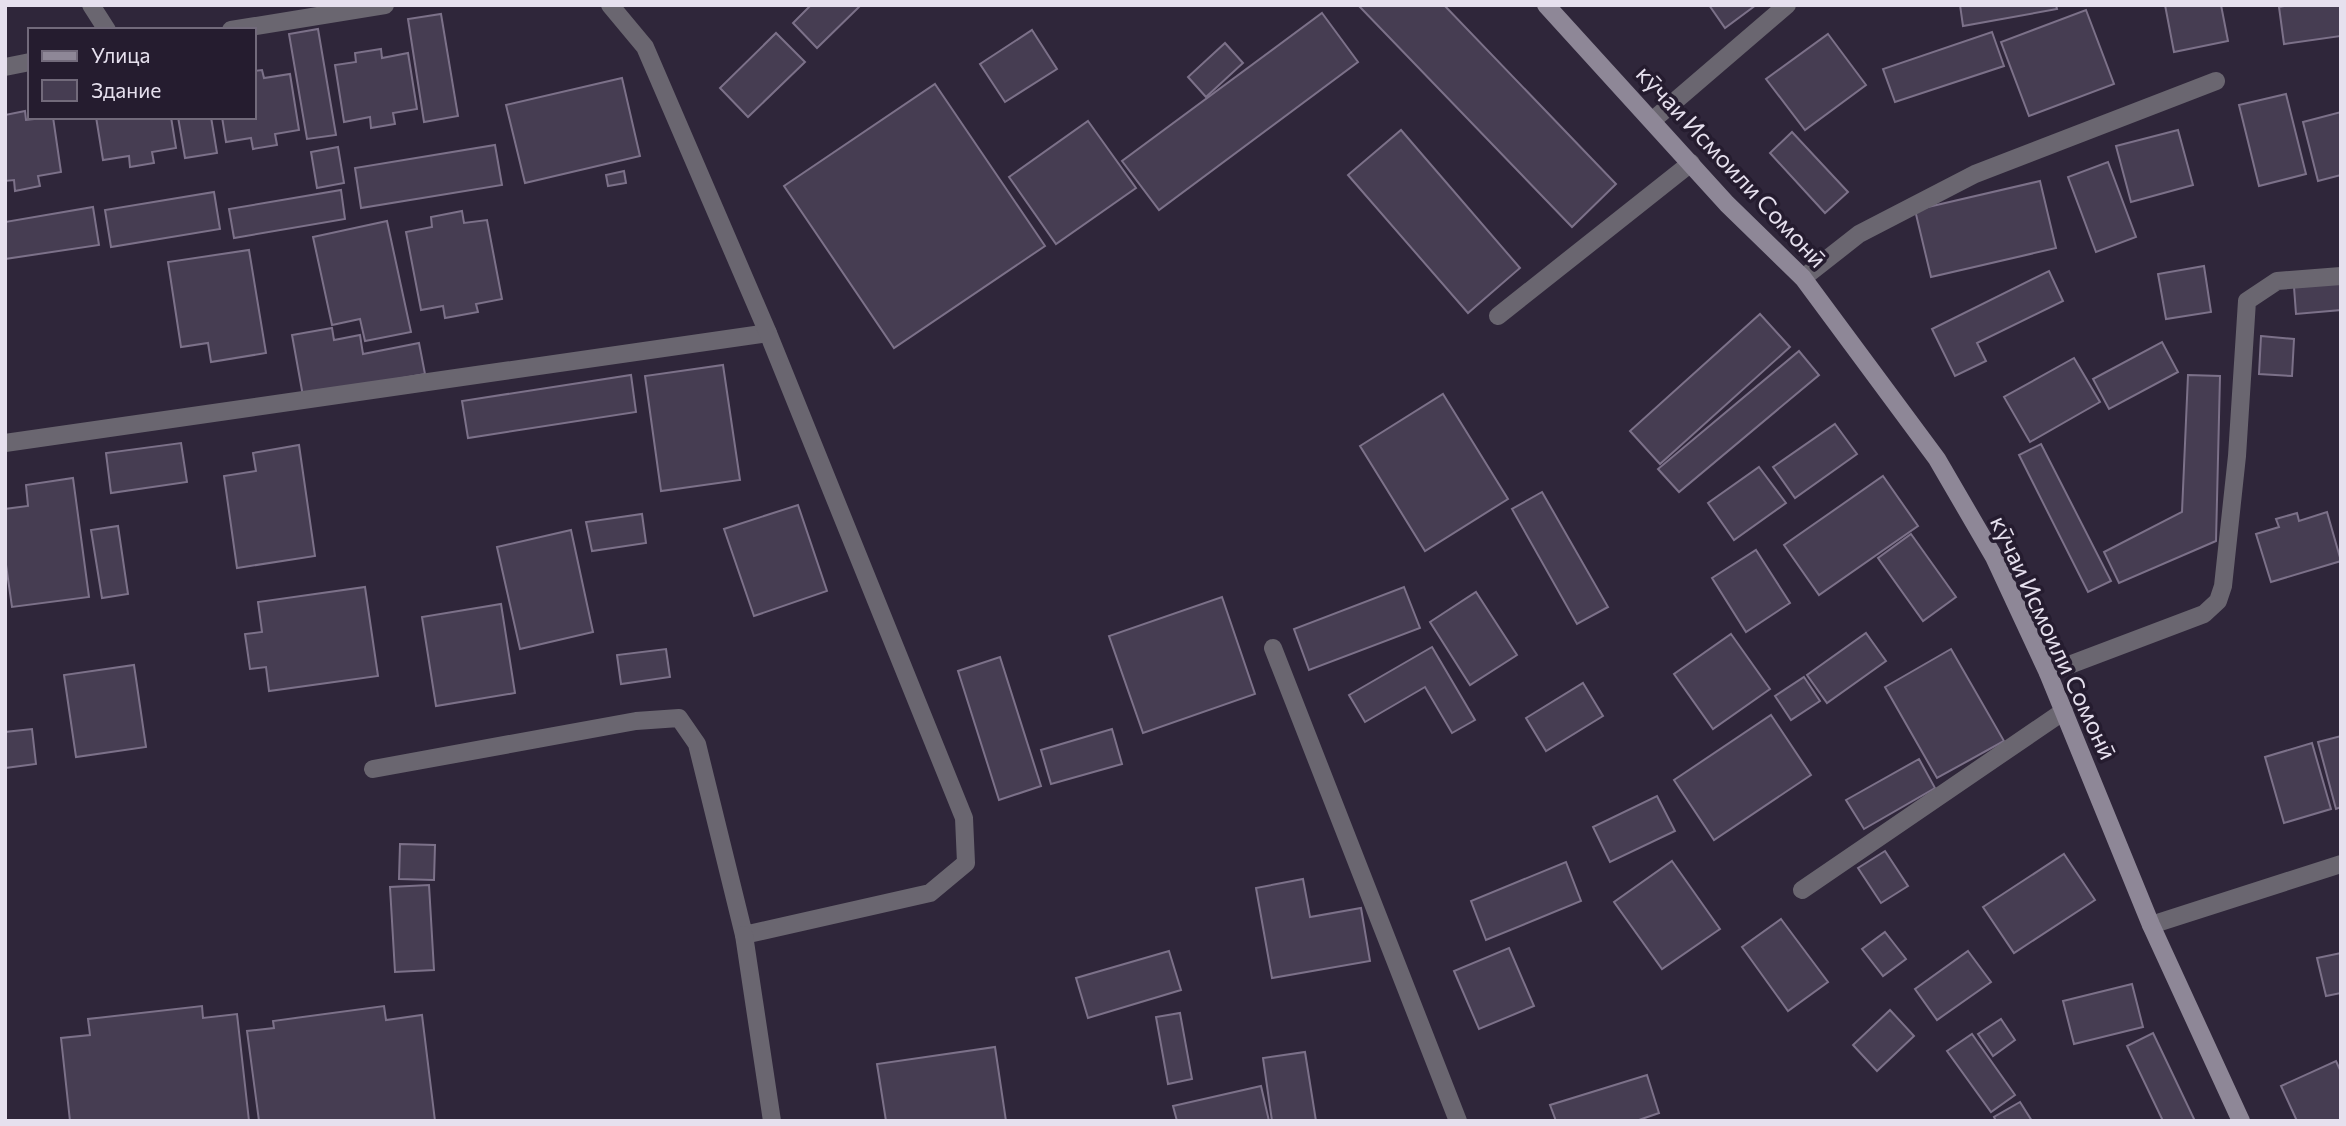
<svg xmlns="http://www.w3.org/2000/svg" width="2346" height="1126" font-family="Commissioner,sans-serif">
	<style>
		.building { fill: #463d52; stroke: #7c7189; stroke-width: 2 }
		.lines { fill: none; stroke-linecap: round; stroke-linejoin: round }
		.lane { stroke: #6a6670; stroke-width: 18 }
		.street { stroke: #6a6670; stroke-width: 18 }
		.secondary { stroke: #8e8797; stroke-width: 18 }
		.labels { text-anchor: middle; stroke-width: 7; stroke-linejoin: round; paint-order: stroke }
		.street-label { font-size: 24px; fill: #e6e0ee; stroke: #251c2f }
	</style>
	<rect width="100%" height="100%" fill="#2f263a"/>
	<g class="building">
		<polygon points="811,5 861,5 817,48 793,23"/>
		<polygon points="1358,5 1444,5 1616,184 1572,227"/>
		<polygon points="1709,5 1756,5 1725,28"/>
		<polygon points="1960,5 2056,5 2057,9 1963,26"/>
		<polygon points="2165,5 2221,5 2228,41 2174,52"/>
		<polygon points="2289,5 2341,5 2341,36 2284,44 2279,7"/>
		<polygon points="2086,10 2114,84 2029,116 2001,42"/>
		<polygon points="1322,13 1358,62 1159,210 1122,161"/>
		<polygon points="441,14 458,116 424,122 408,19"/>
		<polygon points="318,29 336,135 307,139 289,34"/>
		<polygon points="1032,30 1057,69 1005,102 980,64"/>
		<polygon points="1992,32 2004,66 1895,102 1883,69"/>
		<polygon points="776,33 805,62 748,117 720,88"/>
		<polygon points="1828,34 1866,85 1805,130 1766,79"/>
		<polygon points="1225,43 1243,63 1206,97 1188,77"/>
		<polygon points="381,49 382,58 408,53 417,109 393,113 395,124 371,128 370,117 344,122 335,65 356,62 355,53"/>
		<polygon points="262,70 264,78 290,74 299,130 275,134 277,145 253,149 251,138 226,142 222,117 254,117 254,71"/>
		<polygon points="622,78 640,156 525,183 506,105"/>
		<polygon points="935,84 1045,246 894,348 784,186"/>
		<polygon points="2286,94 2306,174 2259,186 2239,105"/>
		<polygon points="25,111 26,120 53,117 61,172 38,176 40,186 15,191 14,180 5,181 5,115"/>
		<polygon points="2341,112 2341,175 2318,181 2303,122"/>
		<polygon points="96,117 171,117 176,148 152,152 154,163 130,167 129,156 103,160"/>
		<polygon points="178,117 211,117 217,153 185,158"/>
		<polygon points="1088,121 1136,188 1056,244 1009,177"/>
		<polygon points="1401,130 1520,268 1468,313 1348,175"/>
		<polygon points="2178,130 2193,185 2131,202 2116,146"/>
		<polygon points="1792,132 1848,192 1825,213 1770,153"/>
		<polygon points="495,145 502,185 361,208 355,168"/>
		<polygon points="338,147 344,183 317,188 311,152"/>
		<polygon points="2108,162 2136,237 2096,252 2068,177"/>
		<polygon points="624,171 626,183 608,186 606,175"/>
		<polygon points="2040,181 2056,248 1931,277 1915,210"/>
		<polygon points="341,190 345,219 234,238 229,209"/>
		<polygon points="214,192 220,229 111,247 105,210"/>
		<polygon points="93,207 99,245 5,259 5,222"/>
		<polygon points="462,211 464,223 487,220 502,299 476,304 478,312 445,318 443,306 421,310 406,232 432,227 431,217"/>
		<polygon points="387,221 411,332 365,341 360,319 332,325 313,237"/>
		<polygon points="249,250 266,353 211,362 208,343 181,347 168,262"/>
		<polygon points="2204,266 2211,312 2166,319 2158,274"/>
		<polygon points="2049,271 2063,301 1977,343 1986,361 1955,376 1932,329"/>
		<polygon points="2341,283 2341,310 2296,314 2294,287"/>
		<polygon points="1760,314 1790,347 1660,464 1630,431"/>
		<polygon points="332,328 334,340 360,335 363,354 419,343 425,374 303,396 292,335"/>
		<polygon points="2261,336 2294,339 2292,376 2259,374"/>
		<polygon points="2162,342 2178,372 2109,409 2093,379"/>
		<polygon points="1799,351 1819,375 1679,492 1658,469"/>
		<polygon points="2074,358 2100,402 2030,442 2004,397"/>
		<polygon points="723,365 740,480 661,491 645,376"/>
		<polygon points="631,375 636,412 468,438 462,401"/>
		<polygon points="2188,375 2220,376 2216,541 2119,583 2104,552 2182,512"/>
		<polygon points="1443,394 1508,499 1425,551 1360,446"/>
		<polygon points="1835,424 1857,454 1795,498 1773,467"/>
		<polygon points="181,443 187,482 111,493 106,453"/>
		<polygon points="2041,444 2111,581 2088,592 2019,455"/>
		<polygon points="299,445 315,556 237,568 224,476 256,471 253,453"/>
		<polygon points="1759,467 1786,503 1734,540 1708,503"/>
		<polygon points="1883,476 1918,526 1819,595 1784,545"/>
		<polygon points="73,478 89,597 12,607 5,558 5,509 28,506 26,485"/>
		<polygon points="1542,492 1608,607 1577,624 1512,509"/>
		<polygon points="798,505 827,591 754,616 724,529"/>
		<polygon points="2327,512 2341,561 2271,582 2256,534 2279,527 2276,519 2297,513 2299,521"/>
		<polygon points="642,514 646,543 592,551 586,522"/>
		<polygon points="118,526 128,594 102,598 91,530"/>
		<polygon points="571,530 593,632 520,649 497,547"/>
		<polygon points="1911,534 1956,597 1923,621 1878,558"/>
		<polygon points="1756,550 1790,603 1746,632 1712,578"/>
		<polygon points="365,587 378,676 269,691 266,667 250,669 245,634 262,632 258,602"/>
		<polygon points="1404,587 1420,628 1309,670 1294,629"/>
		<polygon points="1476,592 1517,655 1470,685 1430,622"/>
		<polygon points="1222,597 1255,694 1143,733 1109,636"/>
		<polygon points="501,604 515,693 436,706 422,617"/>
		<polygon points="1866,633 1886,661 1827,703 1807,675"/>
		<polygon points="1731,634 1770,689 1713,729 1674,674"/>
		<polygon points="1432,647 1475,720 1452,733 1425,687 1365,722 1349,695"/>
		<polygon points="666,649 670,677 621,684 617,655"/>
		<polygon points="1951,649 2004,741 1937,778 1885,687"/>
		<polygon points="1000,657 1041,786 999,800 958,671"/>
		<polygon points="134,665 146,747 76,757 64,675"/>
		<polygon points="1804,677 1820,701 1791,720 1775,696"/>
		<polygon points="1583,683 1603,716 1546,751 1526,718"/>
		<polygon points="1771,715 1811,775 1714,840 1674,780"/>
		<polygon points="32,729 36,764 5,768 5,732"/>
		<polygon points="1112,729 1122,764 1051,784 1041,750"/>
		<polygon points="2341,736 2341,807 2336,809 2318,742"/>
		<polygon points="2312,743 2331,809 2284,823 2265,757"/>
		<polygon points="1919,759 1935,788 1864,829 1846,800"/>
		<polygon points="1657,796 1675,831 1610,862 1593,827"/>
		<polygon points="400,844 435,845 434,880 399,879"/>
		<polygon points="1885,851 1908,886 1881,903 1858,868"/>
		<polygon points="2064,854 2095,900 2014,953 1983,907"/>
		<polygon points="1672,861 1720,929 1662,969 1614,902"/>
		<polygon points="1566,862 1581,901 1486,940 1471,901"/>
		<polygon points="1303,879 1310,917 1361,908 1370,961 1272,978 1256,888"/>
		<polygon points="429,885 434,970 395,972 390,887"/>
		<polygon points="1781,919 1828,982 1788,1011 1742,947"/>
		<polygon points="1885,932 1906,959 1883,976 1862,949"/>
		<polygon points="1509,948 1534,1006 1479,1029 1454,971"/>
		<polygon points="1169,951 1181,990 1088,1018 1076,978"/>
		<polygon points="1968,951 1991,982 1937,1020 1915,989"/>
		<polygon points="2341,953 2341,993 2326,996 2317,958"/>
		<polygon points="2132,984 2143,1027 2074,1044 2063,1001"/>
		<polygon points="202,1006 203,1018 237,1014 249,1121 70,1121 61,1038 90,1035 88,1019"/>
		<polygon points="384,1006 386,1020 422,1015 435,1121 259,1121 247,1031 274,1028 273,1021"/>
		<polygon points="1890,1010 1914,1036 1877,1071 1853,1045"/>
		<polygon points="1180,1013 1192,1079 1168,1084 1156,1017"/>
		<polygon points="2001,1019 2015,1040 1993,1056 1978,1034"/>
		<polygon points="2153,1033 2195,1121 2163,1121 2127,1046"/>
		<polygon points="1972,1034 2015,1095 1991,1112 1947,1051"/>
		<polygon points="995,1047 1006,1121 886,1121 877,1064"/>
		<polygon points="1305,1052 1316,1121 1272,1121 1263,1058"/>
		<polygon points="2336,1061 2341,1072 2341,1121 2297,1121 2281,1086"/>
		<polygon points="1647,1075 1659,1113 1636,1121 1556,1121 1550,1105"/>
		<polygon points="1261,1086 1269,1121 1177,1121 1173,1106"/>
		<polygon points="2020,1102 2032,1121 1996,1121 1994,1117"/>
	</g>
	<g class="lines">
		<g class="lane">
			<polyline points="1498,316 1691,163"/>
			<polyline points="1802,890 2064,711"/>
		</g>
		<g class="street">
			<polyline points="91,5 107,30"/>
			<polyline points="231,30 385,5"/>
			<polyline points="5,67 30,62"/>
			<polyline points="1653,120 1787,5"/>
			<polyline points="1803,278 1859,234 1975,174 2216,81"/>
			<polyline points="5,443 768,333"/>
			<polyline points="1273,648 1458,1121"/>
			<polyline points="2048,673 2204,614 2218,601 2223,586 2237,456 2247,301 2277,281 2341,276"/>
			<polyline points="373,769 636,721 679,718 697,744 744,935 930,893 966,863 964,818 768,333 645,47 610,5"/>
			<polyline points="2151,925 2341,864"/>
			<polyline points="744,935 772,1121"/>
		</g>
		<polyline class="secondary" points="1546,5 1727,204 1803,278 1937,459 1994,557 2048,673 2151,925 2241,1121"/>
	</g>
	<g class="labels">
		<g class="street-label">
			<text transform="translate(1731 167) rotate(47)" y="8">кӯчаи Исмоили Сомонӣ</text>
			<text transform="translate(2053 638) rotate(65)" y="8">кӯчаи Исмоили Сомонӣ</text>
		</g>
	</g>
	<rect width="2346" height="1126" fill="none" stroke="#e6e0ee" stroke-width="14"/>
	<rect x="28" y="28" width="228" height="91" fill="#251c2f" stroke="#726a7b" stroke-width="2"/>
	<rect x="42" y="51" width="35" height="10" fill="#8e8797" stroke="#726a7b" stroke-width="2"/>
	<text x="91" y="63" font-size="21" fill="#e6e0ee">Улица</text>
	<rect x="42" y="80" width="35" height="21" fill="#463d52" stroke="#726a7b" stroke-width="2"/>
	<text x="91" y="98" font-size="21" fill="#e6e0ee">Здание</text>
</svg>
